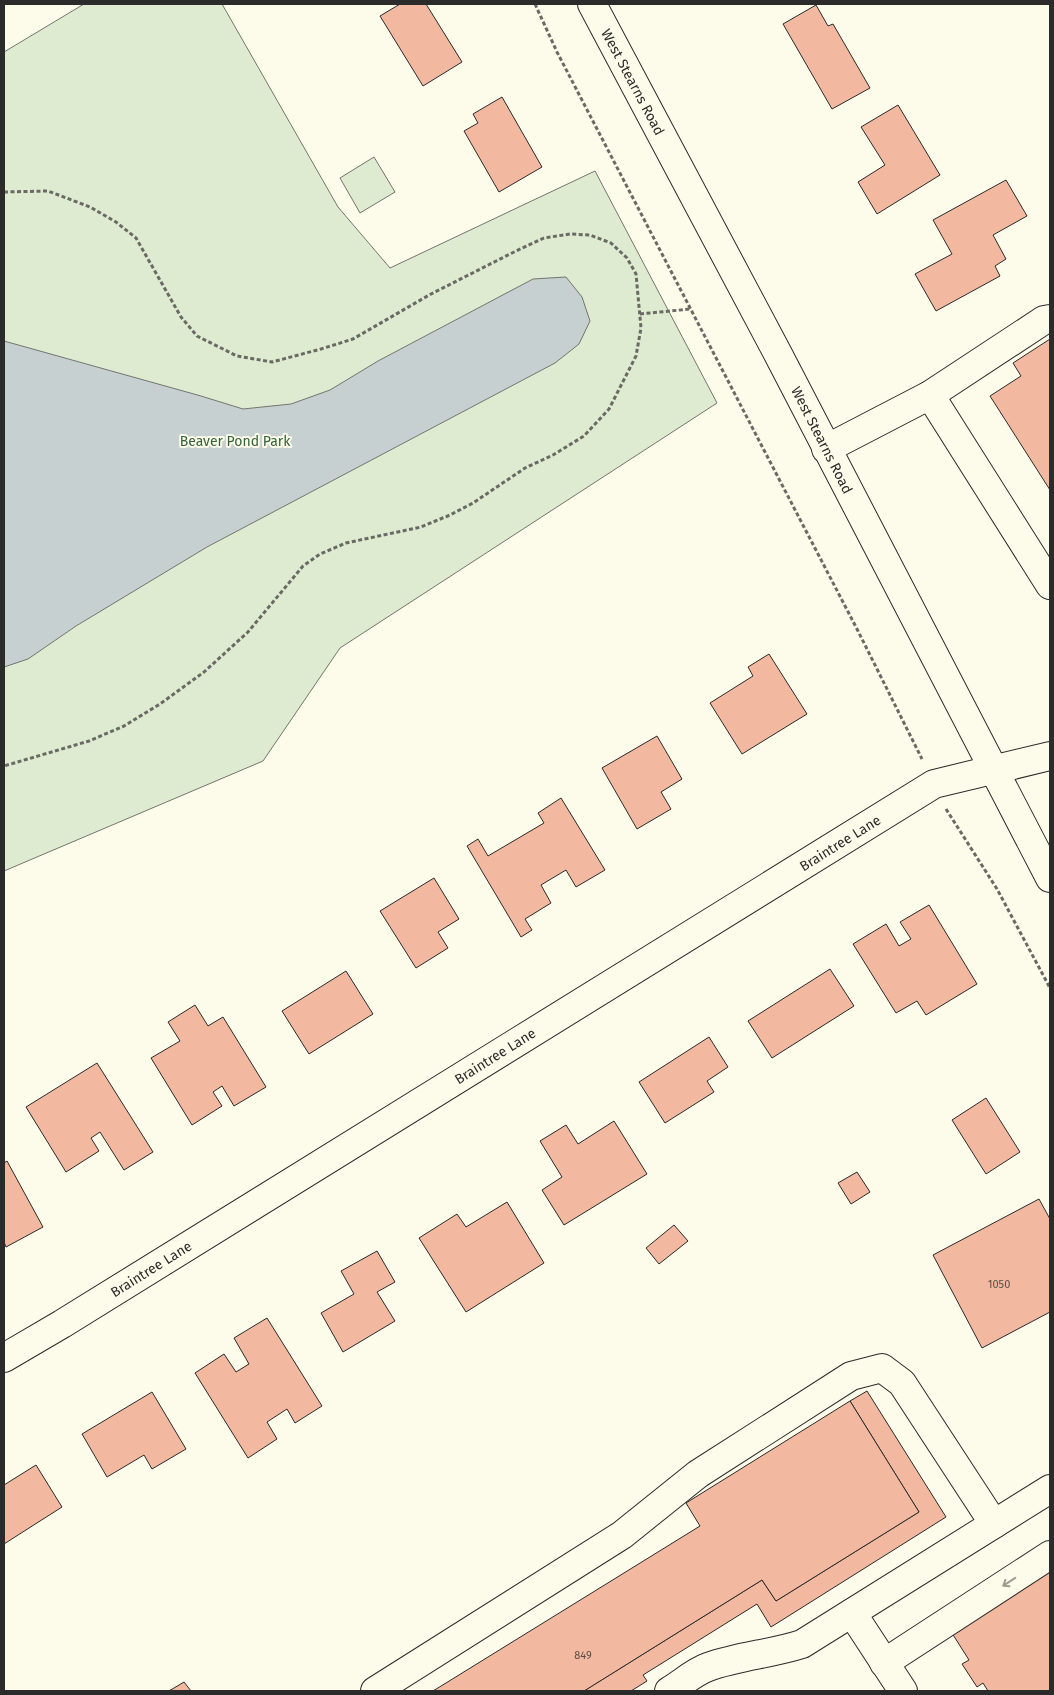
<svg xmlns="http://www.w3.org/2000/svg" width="1054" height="1695" font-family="'Fira Sans',sans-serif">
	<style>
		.green { fill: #deebd1; stroke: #74746e }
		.water { fill: #c7d0d0; stroke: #74746e }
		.building { fill: #f2b8a0; stroke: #2b2b2b }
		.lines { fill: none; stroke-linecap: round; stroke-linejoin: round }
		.minor-casing { stroke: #2b2b2b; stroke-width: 30 }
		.major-casing { stroke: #2b2b2b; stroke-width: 30 }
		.path { stroke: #6a6964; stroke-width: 3; stroke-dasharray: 4 2.5; stroke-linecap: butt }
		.minor { stroke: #fdfbea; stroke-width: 28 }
		.major { stroke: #fdfbea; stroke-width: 28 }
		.oneway { stroke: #9e9d94 }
		.labels { text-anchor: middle; stroke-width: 4; stroke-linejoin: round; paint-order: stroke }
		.number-label { font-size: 11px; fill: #5d4e48 }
		.street-label { font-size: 14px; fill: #2b2b2b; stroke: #fdfbea }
		.park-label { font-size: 14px; fill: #34623c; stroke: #fdfbea }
	</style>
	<rect width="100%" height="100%" fill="#fdfbea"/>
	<g class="green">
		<polygon points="84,4 222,4 338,207 390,268 595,171 717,403 340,648 263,761 4,871 4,52"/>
		<polygon points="374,157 395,192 360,213 340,178"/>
	</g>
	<polygon class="water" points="566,277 582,297 590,321 579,344 555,363 207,547 76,626 28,659 4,667 4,341 201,396 243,409 291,404 330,390 378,361 533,279"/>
	<g class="building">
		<polygon points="400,4 426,4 462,62 423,86 380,16"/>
		<polygon points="816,5 828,26 833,24 870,88 832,109 783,24"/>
		<polygon points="502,97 542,167 499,192 464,131 478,123 473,114"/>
		<polygon points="898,105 940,175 877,214 858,182 885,165 861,127"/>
		<polygon points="1006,180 1027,216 993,235 1006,259 995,266 1000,276 936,311 915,274 952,254 933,220"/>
		<polygon points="1050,339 1050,490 990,396 1021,376 1013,363"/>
		<polygon points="769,654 807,714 742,754 710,703 753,676 748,667"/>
		<polygon points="657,736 682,779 661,792 671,809 637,829 602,768"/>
		<polygon points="561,798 605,870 576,887 566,870 541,885 551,903 525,919 532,930 521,937 467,846 478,839 488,856 544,823 538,813"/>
		<polygon points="434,878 459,919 438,932 448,948 416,968 380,911"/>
		<polygon points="929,905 977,984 926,1015 917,1001 896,1013 853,944 886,924 899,946 911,939 900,922"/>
		<polygon points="830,969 854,1006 772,1058 748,1021"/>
		<polygon points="346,971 373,1014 309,1054 282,1011"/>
		<polygon points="195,1005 208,1026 223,1017 266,1087 234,1106 222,1086 213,1092 222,1106 192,1125 151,1058 180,1041 168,1022"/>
		<polygon points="709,1037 728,1067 707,1081 714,1092 665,1123 639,1082"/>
		<polygon points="97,1063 153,1152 124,1170 100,1132 91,1138 99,1151 66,1172 26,1107"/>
		<polygon points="986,1098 1020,1152 986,1174 952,1120"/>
		<polygon points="614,1121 647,1174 564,1225 542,1190 562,1177 540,1141 566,1125 578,1144"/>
		<polygon points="7,1161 43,1227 6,1247 4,1242 4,1163"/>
		<polygon points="857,1172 870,1192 851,1204 838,1183"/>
		<polygon points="1039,1199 1050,1219 1050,1312 982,1348 933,1255"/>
		<polygon points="507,1202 544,1263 466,1312 419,1238 457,1214 466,1227"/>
		<polygon points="674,1225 688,1241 659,1264 646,1248"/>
		<polygon points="377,1251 395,1282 377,1292 395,1321 343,1352 321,1313 354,1294 341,1271"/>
		<polygon points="267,1318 322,1406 295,1423 287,1409 267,1422 277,1439 248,1458 195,1373 224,1354 236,1372 249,1364 234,1338"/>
		<polygon points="867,1391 946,1517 771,1627 757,1604 643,1675 647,1681 631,1691 584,1691 762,1580 776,1601 919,1512 850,1401"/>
		<polygon points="152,1392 186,1449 152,1469 144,1455 107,1477 82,1434"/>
		<polygon points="850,1401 919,1512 776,1601 762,1580 584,1691 433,1691 700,1526 686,1503"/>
		<polygon points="36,1465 62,1507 4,1544 4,1485"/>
		<polygon points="1050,1567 1050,1691 988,1691 983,1683 977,1687 962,1664 969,1660 950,1630"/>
		<polygon points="184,1682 191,1691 169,1691"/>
	</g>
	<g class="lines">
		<defs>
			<g id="minor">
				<polyline points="930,395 1050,585"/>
				<polyline points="826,449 930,395 1044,320 1050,319"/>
				<polyline points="4,1358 62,1324 934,784 1050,756"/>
				<polyline points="852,1613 903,1691"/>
				<polyline points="884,1663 1050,1555"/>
				<polyline points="375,1691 622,1535 698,1474 851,1376 882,1368 902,1383 994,1524"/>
				<path d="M669 1691C681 1684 694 1672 708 1667 739 1656 771 1654 802 1644L1050 1489"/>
			</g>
			<polyline id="major" points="592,4 778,354 1050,878"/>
		</defs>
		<use href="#minor" class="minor-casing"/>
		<use href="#major" class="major-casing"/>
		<g class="path">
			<polyline points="535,4 557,52 857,629 922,759"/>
			<polyline points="4,192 48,191 90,207 116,222 136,238 181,317 197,336 237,356 272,362 321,349 353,339 431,294 516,251 544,238 570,234 590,235 611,243 627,258 636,274 641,328 636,356 609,409 584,436 553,455 525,468 473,503 450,515 421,527 346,543 320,554 303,566 248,632 204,672 160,704 124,726 89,741 4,766"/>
			<polyline points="640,314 690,309"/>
			<polyline points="946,809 997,889 1050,988"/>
		</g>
		<use href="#minor" class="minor"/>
		<use href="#major" class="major"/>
	</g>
	<defs><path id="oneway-shaft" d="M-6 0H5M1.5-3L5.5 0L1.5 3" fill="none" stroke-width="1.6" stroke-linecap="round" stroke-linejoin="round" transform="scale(1.25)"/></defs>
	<use class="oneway" href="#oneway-shaft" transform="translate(1009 1582) rotate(147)"/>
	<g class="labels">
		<g class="number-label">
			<text x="999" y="1288">1050</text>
			<text x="583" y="1659">849</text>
		</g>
		<g class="street-label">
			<text transform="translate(633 82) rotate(62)" y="5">West Stearns Road</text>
			<text transform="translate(822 440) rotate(63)" y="5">West Stearns Road</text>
			<text transform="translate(840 843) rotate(-32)" y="5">Braintree Lane</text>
			<text transform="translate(495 1056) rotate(-32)" y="5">Braintree Lane</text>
			<text transform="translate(151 1269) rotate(-32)" y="5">Braintree Lane</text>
		</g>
		<g class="park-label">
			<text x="235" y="446">Beaver Pond Park</text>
		</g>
	</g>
	<rect width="1054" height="1695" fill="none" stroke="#2b2b2b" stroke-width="10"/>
</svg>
